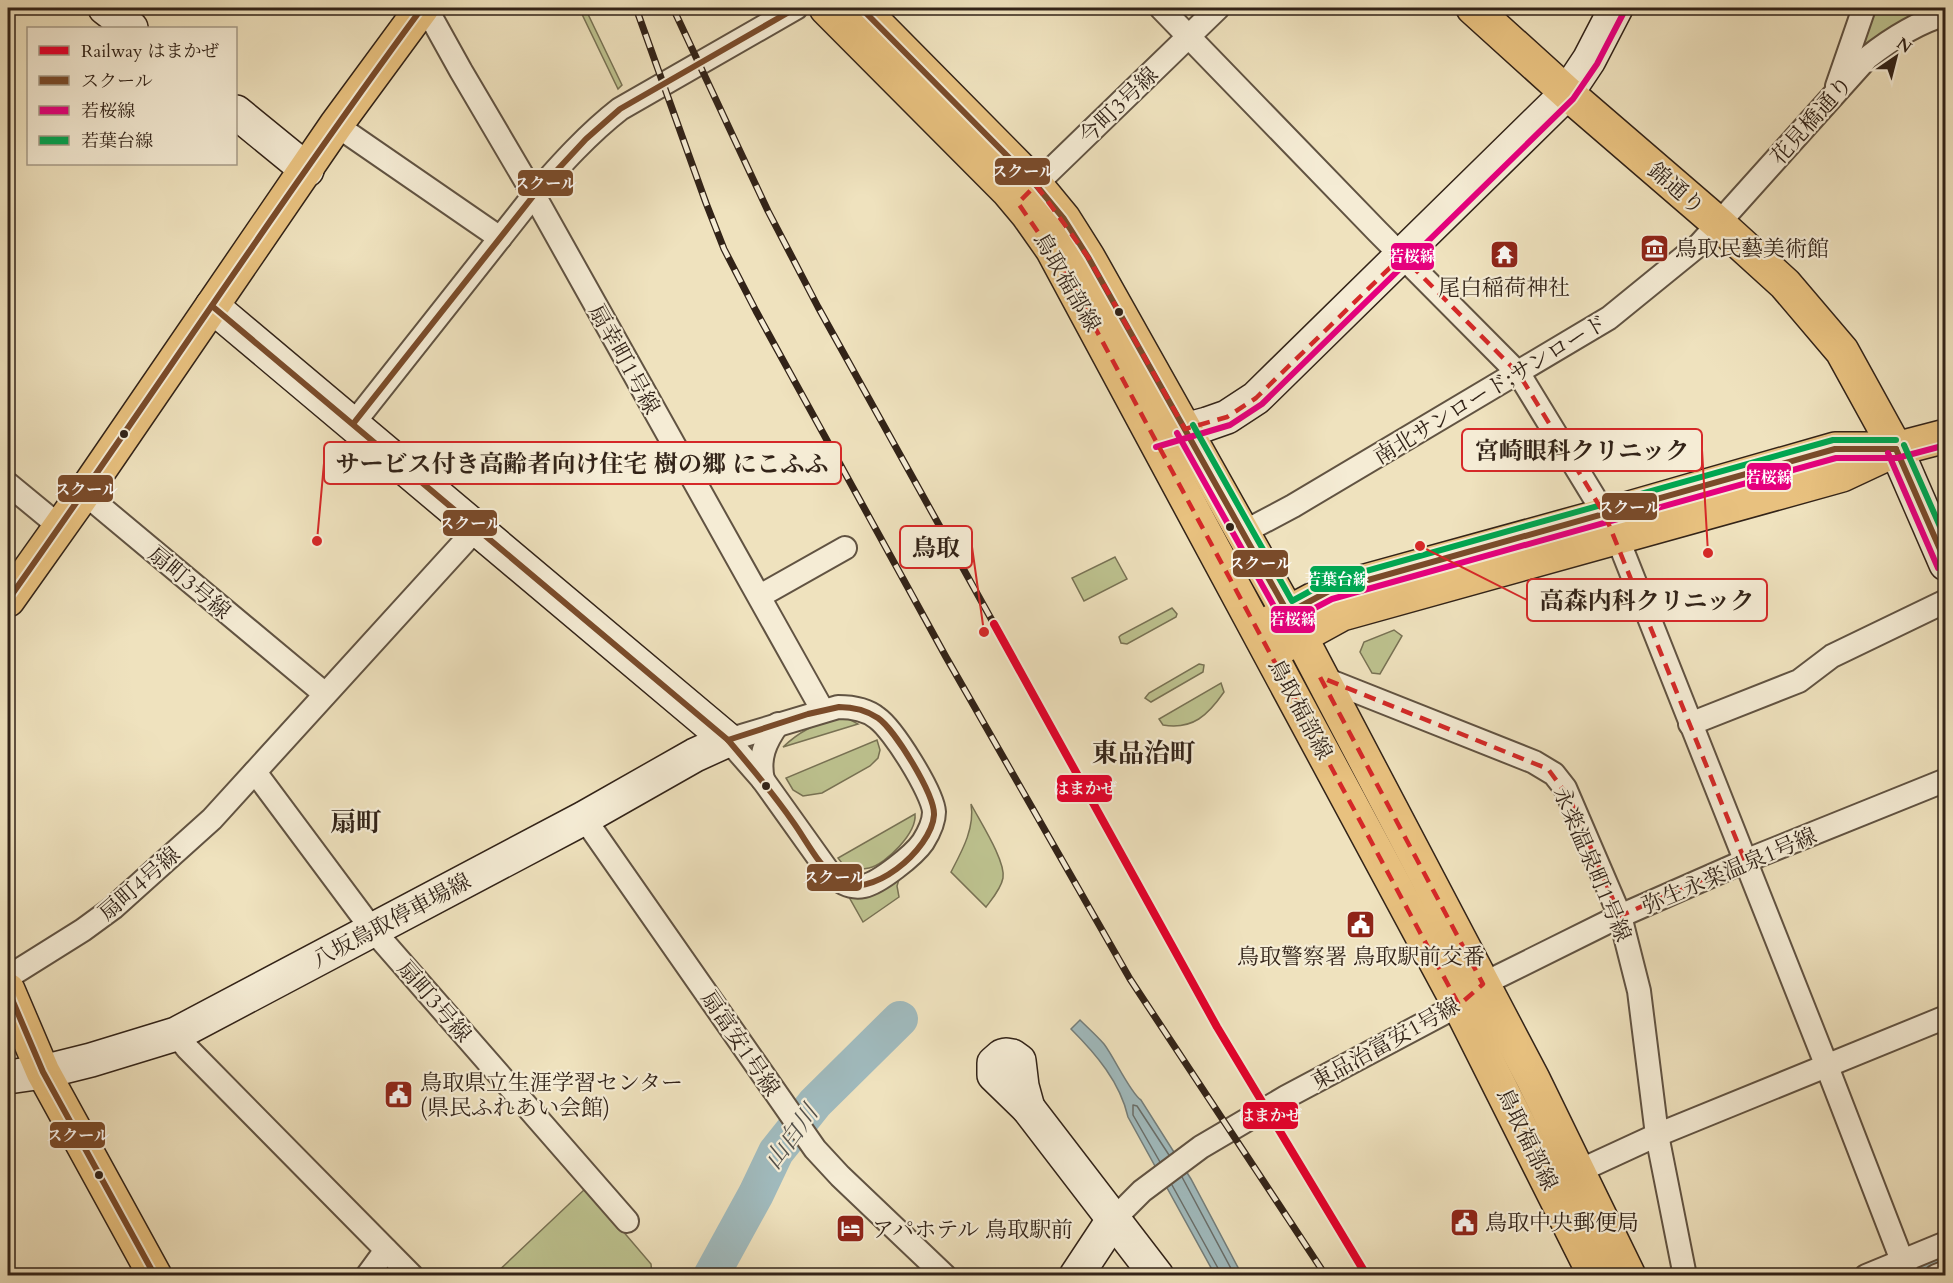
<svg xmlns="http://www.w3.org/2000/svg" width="1953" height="1283" font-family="Cardo,'Noto Serif JP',serif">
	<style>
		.green { fill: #bdc28f; stroke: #787254; stroke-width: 1.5 }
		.water { fill: #a0babd; stroke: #747e7b; stroke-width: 1.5 }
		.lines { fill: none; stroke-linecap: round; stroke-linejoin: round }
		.shore { stroke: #696e6a; stroke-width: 1.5 }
		.river { stroke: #a0babd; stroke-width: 36 }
		.street-casing { stroke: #615342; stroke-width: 26 }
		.secondary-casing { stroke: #322318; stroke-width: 36 }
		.primary-casing { stroke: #322318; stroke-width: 36 }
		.highway-casing { stroke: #322318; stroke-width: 36 }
		.street { stroke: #f5ecd5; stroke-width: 22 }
		.secondary { stroke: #f5ecd5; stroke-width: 33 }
		.primary { stroke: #e8c17f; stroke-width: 33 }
		.highway { stroke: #e8c17f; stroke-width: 33 }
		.rail-casing { stroke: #322318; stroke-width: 7 }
		.rail { stroke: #f5ecd5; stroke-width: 4.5; stroke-dasharray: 14; stroke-linecap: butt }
		.bus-1-casing { stroke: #f5ecd5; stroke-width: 10 }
		.bus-2-casing { stroke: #f5ecd5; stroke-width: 10 }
		.bus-3-casing { stroke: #f5ecd5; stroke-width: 10 }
		.bus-1 { stroke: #7a4b2a; stroke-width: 6 }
		.bus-2 { stroke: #e5007d; stroke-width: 6 }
		.bus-3 { stroke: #00a651; stroke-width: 6 }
		.rail-1-casing { stroke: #f5ecd5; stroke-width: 12 }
		.rail-1 { stroke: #e4002b; stroke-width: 8 }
		.marked { fill: none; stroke: #d62828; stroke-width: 4.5; stroke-dasharray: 12 8; stroke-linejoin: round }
		.bus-dot { fill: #322318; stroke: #f5ecd5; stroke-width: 2 }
		.labels { text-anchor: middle; stroke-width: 4.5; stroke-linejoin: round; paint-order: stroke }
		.street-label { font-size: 22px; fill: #322318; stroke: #f5ecd5 }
		.poi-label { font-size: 22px; fill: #322318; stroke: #f5ecd5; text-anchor: start }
		.water-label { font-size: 24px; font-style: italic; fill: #53504a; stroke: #f5ecd5 }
		.quarter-label { font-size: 26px; font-weight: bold; fill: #322318; stroke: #f5ecd5 }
		.leader { fill: none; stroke: #d62828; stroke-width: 2 }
		.callout-dot { fill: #d62828; stroke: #f5ecd5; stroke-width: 2 }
		.callout { fill: #f5ecd5; stroke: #d62828; stroke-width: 2 }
		.callout-label { font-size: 24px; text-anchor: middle; font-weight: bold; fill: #322318 }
		.line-badge { stroke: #f5ecd5; stroke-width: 2 }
		.badge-label { font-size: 16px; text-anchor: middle; font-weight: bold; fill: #fff }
	</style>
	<rect width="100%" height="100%" fill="#efe2be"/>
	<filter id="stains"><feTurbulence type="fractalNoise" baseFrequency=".00333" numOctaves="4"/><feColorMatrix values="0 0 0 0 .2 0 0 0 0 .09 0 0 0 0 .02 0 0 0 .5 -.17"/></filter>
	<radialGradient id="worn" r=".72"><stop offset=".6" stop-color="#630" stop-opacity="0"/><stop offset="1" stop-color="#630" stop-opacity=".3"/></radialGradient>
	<g class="green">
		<polygon points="579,8 585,8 622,85 618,89"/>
		<polygon points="1873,8 1937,8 1856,56"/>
		<polygon points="1115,557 1127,579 1084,601 1072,578"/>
		<polygon points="1172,608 1177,614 1176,617 1127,644 1121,643 1119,637 1121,635"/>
		<polygon points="1394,630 1402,636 1380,674 1372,673 1360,652 1364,642"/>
		<polygon points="1199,664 1204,665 1203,672 1151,702 1145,698 1149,693"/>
		<path d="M1221 683 1224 692C1208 715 1193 730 1163 725L1159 719Z"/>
		<path d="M836 719H849L858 724 783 747C799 732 814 724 836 719Z"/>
		<polygon points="877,740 880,750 878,758 870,766 822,793 803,796 793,790 786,778"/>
		<path d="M971 804C979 820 1006 861 1003 878 1001 889 992 899 986 907L951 872C962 851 975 828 971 804Z"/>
		<path d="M915 814C917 833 886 864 869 868 861 870 853 869 845 867L838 858Z"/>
		<polygon points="900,876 897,886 899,897 863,922 849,897 876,894"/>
		<polygon points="586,1188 651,1264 652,1275 493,1276"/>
	</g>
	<path class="water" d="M1080 1020C1088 1028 1096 1035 1104 1044 1114 1057 1131 1094 1141 1100L1191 1179 1242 1275H1215L1128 1117C1120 1082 1096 1054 1071 1029Z"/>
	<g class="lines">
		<g class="shore">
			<polyline points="1160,1162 1133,1115 1133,1105 1137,1106 1169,1155"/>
			<polyline points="1182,1177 1235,1276"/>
			<polyline points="1172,1185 1219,1270 1220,1276"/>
		</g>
		<g class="river">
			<polyline points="711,1276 756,1194 776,1152 815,1103 900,1019"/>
			<polyline points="1899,1276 1946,1257"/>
		</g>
		<defs>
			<g id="street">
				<polyline points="426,8 461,71 534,195 823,711"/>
				<polyline points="1161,8 1378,232 1519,374 1605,515 1617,537 1826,1064 1908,1276"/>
				<polyline points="1837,86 1864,8"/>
				<polyline points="336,125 500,238"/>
				<polyline points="1025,195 1218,8"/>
				<path d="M353 424 534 195C561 164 588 134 620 109L796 8"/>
				<polyline points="8,484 59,526"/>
				<polyline points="84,493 325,694"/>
				<path d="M1244 532 1293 506 1609 318 1700 244 1867 58C1891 39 1916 23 1946 14"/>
				<polyline points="760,596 845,548"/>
				<polyline points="1320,677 1534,762 1554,774 1565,788 1620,916 1639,991 1657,1135 1685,1276"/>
				<path d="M838 707C852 707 866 709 877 718 893 729 933 793 934 812 934 822 928 834 923 842 914 855 879 883 864 886 849 889 838 881 828 871L763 780 728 740Z"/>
				<polyline points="1690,724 1799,681 1832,656 1946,601"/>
				<polyline points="255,772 372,929 627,1221"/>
				<path d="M763 780C758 758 765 742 778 724"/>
				<polyline points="584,818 815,1149 840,1176 945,1276"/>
				<polyline points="8,977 83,930 113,908 212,819 477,528"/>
				<polyline points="176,1034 187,1048 412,1276"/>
				<polyline points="1579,1171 1657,1135 1946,1017"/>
				<polyline points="1113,1220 1142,1191 1201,1147 1286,1097 1459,1005 1483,984 1620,916 1745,861 1946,780"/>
				<polyline points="367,1276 386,1250"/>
				<polyline points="1866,1276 1946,1243"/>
				<polyline points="1936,1276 1946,1272"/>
			</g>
			<g id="secondary">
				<polyline points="105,8 131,28"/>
				<polyline points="236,112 307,170"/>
				<polyline points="1159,437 1207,424 1227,417 1256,398 1567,93 1589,60 1616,8"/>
				<polyline points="1896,449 1946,564"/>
				<polygon points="1006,1055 1012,1056 1019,1061 1022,1086 1028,1108 994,1075 994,1063 1002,1056"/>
				<polyline points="8,1077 43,1072 91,1060 176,1034 584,818 695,755 728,740 212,306"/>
				<polyline points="1028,1108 1157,1276"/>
				<polyline points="1076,1276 1113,1220"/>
			</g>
			<g id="primary">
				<polyline points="826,8 1007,190 1028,215 1052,249 1459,1005 1595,1276"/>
				<polyline points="861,8 1036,185 1064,219 1088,257 1288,613 1533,1079 1629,1276"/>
				<polyline points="1269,623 1329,591 1605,515 1835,449 1896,449"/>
				<polyline points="1280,648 1342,614 1842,475 1889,453"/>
				<polyline points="8,990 43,1072 155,1276"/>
			</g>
			<g id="highway">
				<polyline points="1473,8 1567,93 1719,224 1785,284 1842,351 1896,449 1946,436"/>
				<polyline points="8,600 84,493 336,125 422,8"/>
			</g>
		</defs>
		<use href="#street" class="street-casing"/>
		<use href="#secondary" class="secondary-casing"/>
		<use href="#primary" class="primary-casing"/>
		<use href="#highway" class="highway-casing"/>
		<use href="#street" class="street"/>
		<use href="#secondary" class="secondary"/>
		<use href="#primary" class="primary"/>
		<use href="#highway" class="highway"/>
		<defs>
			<g id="rail">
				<polyline points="636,8 706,203 724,249 756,311 946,657 1130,979 1326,1276"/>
				<polyline points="673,8 768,211 818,307 994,624"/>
			</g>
		</defs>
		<use href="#rail" class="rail-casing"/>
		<use href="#rail" class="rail"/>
		<defs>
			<g id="bus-1">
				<polyline points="861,8 1036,185 1064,219 1088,257 1288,613 1329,591 1835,449 1896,449"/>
				<polyline points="212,306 728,740"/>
				<polyline points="353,424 534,195 586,139 620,109 796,8"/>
				<polyline points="1896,449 1946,563"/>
				<path d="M8 600C147 404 279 202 422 8"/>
				<path d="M839 707C854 707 866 710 878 718 895 730 935 795 934 815 932 849 869 903 837 880 819 866 806 840 793 822 773 793 751 767 728 740L808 714Z"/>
				<polyline points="8,990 43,1072 155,1276"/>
			</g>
			<g id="bus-2">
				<polyline points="1177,433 1280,617 1288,622 1332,599 1836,458 1897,458 1946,445"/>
				<polyline points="1156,447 1230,425 1262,404 1573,99 1597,64 1624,12"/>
				<polyline points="1888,453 1938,568"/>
			</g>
			<g id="bus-3">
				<polyline points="1193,425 1292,601 1327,582 1833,440 1896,440"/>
				<polyline points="1904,445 1946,540"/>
			</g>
		</defs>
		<use href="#bus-1" class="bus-1-casing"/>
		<use href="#bus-2" class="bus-2-casing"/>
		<use href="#bus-3" class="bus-3-casing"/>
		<use href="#bus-1" class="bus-1"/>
		<use href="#bus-2" class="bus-2"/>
		<use href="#bus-3" class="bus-3"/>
		<defs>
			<polyline id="rail-1" points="994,624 1217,1027 1367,1276"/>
		</defs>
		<use href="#rail-1" class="rail-1-casing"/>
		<use href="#rail-1" class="rail-1"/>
	</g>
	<path class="marked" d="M1036 185 1088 257 1185 429 1227 417 1256 398 1402 256 1519 374 1605 515 1745 861 1620 916 1570 799 1548 769 1320 677 1483 984 1459 1005 1064 270 1018 203Z"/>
	<defs>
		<symbol id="museum-square" viewBox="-11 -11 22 22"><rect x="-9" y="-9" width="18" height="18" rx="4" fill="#8f2418" stroke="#f5ecd5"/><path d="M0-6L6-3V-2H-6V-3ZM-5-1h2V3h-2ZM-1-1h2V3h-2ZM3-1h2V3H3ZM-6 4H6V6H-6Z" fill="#fff"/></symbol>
		<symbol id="temple-square" viewBox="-11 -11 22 22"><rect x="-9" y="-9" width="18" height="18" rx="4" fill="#8f2418" stroke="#f5ecd5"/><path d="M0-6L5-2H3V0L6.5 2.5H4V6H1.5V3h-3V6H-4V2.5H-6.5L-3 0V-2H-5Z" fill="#fff"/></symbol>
		<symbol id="civic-square" viewBox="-11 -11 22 22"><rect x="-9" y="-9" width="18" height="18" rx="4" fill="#8f2418" stroke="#f5ecd5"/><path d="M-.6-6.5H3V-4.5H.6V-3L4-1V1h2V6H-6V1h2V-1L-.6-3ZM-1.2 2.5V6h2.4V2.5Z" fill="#fff"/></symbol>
		<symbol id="hotel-square" viewBox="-11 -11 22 22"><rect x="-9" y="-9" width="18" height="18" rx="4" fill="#8f2418" stroke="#f5ecd5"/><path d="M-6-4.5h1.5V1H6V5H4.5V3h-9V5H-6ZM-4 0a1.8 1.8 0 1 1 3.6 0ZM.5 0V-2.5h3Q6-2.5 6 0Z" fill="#fff"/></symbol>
	</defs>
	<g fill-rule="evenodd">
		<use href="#museum-square" x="1638" y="232" width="33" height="33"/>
		<use href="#temple-square" x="1488" y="238" width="33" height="33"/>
		<use href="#civic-square" x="1344" y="908" width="33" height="33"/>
		<use href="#civic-square" x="382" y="1078" width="33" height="33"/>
		<use href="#civic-square" x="1448" y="1206" width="33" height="33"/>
		<use href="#hotel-square" x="834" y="1212" width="33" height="33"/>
	</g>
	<g class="bus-dot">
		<circle cx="1119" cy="312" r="5"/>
		<circle cx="124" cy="434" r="5"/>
		<circle cx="1230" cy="527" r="5"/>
		<circle cx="766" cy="786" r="5"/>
		<circle cx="99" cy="1175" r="5"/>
	</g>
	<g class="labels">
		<g class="street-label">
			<text transform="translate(1118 105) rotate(-44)" y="8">今町3号線</text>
			<text transform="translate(1811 120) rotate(-48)" y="8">花見橋通り</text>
			<text transform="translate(1677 188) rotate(41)" y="8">錦通り</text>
			<text transform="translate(1068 282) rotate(60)" y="8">鳥取福部線</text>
			<text transform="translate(625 359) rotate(61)" y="8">扇幸町1号線</text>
			<text transform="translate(1490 389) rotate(-31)" y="8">南北サンロード;サンロード</text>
			<text transform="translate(190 582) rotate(40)" y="8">扇町3号線</text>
			<text transform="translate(1301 709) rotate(62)" y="8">鳥取福部線</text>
			<text transform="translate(1593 864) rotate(67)" y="8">永楽温泉町1号線</text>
			<text transform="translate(1729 870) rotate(-23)" y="8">弥生永楽温泉1号線</text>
			<text transform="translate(139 883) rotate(-41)" y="8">扇町4号線</text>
			<text transform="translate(391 920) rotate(-28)" y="8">八坂鳥取停車場線</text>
			<text transform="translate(435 1001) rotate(49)" y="8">扇町3号線</text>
			<text transform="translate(741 1043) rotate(56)" y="8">扇富安1号線</text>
			<text transform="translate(1385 1043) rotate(-29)" y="8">東品治富安1号線</text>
			<text transform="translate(1528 1139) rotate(64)" y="8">鳥取福部線</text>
		</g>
		<g class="poi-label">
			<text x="1675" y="256">鳥取民藝美術館</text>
			<text x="1504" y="295" text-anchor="middle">尾白稲荷神社</text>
			<text x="1361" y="964" text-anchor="middle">鳥取警察署 鳥取駅前交番</text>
			<text x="420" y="1090">鳥取県立生涯学習センター<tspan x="420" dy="25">(県民ふれあい会館)</tspan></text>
			<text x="1485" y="1230">鳥取中央郵便局</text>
			<text x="872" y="1237">アパホテル 鳥取駅前</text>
		</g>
		<g class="water-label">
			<text transform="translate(791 1137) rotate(-54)" y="8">山白川</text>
		</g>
		<g class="quarter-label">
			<text x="1144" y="762">東品治町</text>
			<text x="356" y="831">扇町</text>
		</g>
	</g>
	<path class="leader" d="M1708 553L1702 450M317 541L324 463M984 632L972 547M1420 546L1527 600"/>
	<g class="callout-dot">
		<circle cx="1708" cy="553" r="6"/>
		<circle cx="317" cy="541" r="6"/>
		<circle cx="984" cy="632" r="6"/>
		<circle cx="1420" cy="546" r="6"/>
	</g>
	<g class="callout">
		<rect x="1462" y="429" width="240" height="42" rx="6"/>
		<rect x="324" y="442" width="517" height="42" rx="6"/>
		<rect x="900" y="526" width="72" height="42" rx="6"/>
		<rect x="1527" y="579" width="240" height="42" rx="6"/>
	</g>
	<g class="callout-label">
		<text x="1582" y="459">宮崎眼科クリニック</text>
		<text x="582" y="472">サービス付き高齢者向け住宅 樹の郷 にこふふ</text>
		<text x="936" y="556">鳥取</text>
		<text x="1647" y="609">高森内科クリニック</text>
	</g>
	<g class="line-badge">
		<rect x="994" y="157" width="57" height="29" rx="6" fill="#7a4b2a"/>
		<rect x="517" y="169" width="57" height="28" rx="6" fill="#7a4b2a"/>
		<rect x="1390" y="242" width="45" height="29" rx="6" fill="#e5007d"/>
		<rect x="1746" y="462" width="46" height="29" rx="6" fill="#e5007d"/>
		<rect x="57" y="474" width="57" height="29" rx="6" fill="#7a4b2a"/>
		<rect x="1601" y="492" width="57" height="29" rx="6" fill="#7a4b2a"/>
		<rect x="442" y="509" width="56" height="28" rx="6" fill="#7a4b2a"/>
		<rect x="1232" y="549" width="57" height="29" rx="6" fill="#7a4b2a"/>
		<rect x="1309" y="565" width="57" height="28" rx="6" fill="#00a651"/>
		<rect x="1270" y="605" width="46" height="29" rx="6" fill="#e5007d"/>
		<rect x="1056" y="774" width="57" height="29" rx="6" fill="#e4002b"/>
		<rect x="806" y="863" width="57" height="29" rx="6" fill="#7a4b2a"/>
		<rect x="1242" y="1101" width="57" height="29" rx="6" fill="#e4002b"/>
		<rect x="49" y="1121" width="57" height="28" rx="6" fill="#7a4b2a"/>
	</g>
	<g class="badge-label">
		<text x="1023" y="177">スクール</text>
		<text x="545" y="189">スクール</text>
		<text x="1412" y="262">若桜線</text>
		<text x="1769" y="483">若桜線</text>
		<text x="86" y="495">スクール</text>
		<text x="1629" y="513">スクール</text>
		<text x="470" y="529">スクール</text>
		<text x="1260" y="569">スクール</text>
		<text x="1337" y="585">若葉台線</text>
		<text x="1293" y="625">若桜線</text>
		<text x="1085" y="794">はまかぜ</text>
		<text x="834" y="883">スクール</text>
		<text x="1270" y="1121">はまかぜ</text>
		<text x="78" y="1141">スクール</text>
	</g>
	<rect width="1953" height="1283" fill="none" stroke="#efe2be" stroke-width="30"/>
	<rect x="9" y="9" width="1935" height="1265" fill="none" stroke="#322318" stroke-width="3"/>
	<rect x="15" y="15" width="1923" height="1253" fill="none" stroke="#322318" stroke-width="1.5"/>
	<rect x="27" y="27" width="210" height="138" fill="#f5ecd5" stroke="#a79c89" stroke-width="1.5"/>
	<rect x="39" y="46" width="30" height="9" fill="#e4002b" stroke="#a79c89" stroke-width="1.5"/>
	<text x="81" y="57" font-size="18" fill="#322318">Railway はまかぜ</text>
	<rect x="39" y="76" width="30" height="9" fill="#7a4b2a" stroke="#a79c89" stroke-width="1.5"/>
	<text x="81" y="87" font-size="18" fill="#322318">スクール</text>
	<rect x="39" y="106" width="30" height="9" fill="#e5007d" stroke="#a79c89" stroke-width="1.5"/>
	<text x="81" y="117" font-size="18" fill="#322318">若桜線</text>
	<rect x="39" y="136" width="30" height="9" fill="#00a651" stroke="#a79c89" stroke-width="1.5"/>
	<text x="81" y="147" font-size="18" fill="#322318">若葉台線</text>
	<g transform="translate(1896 57) rotate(35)" stroke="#f5ecd5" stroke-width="4.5" paint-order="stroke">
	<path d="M0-4.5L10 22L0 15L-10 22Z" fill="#322318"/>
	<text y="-9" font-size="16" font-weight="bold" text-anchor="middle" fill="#322318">N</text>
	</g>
	<rect width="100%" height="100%" filter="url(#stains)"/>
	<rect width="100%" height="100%" fill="url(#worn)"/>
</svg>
